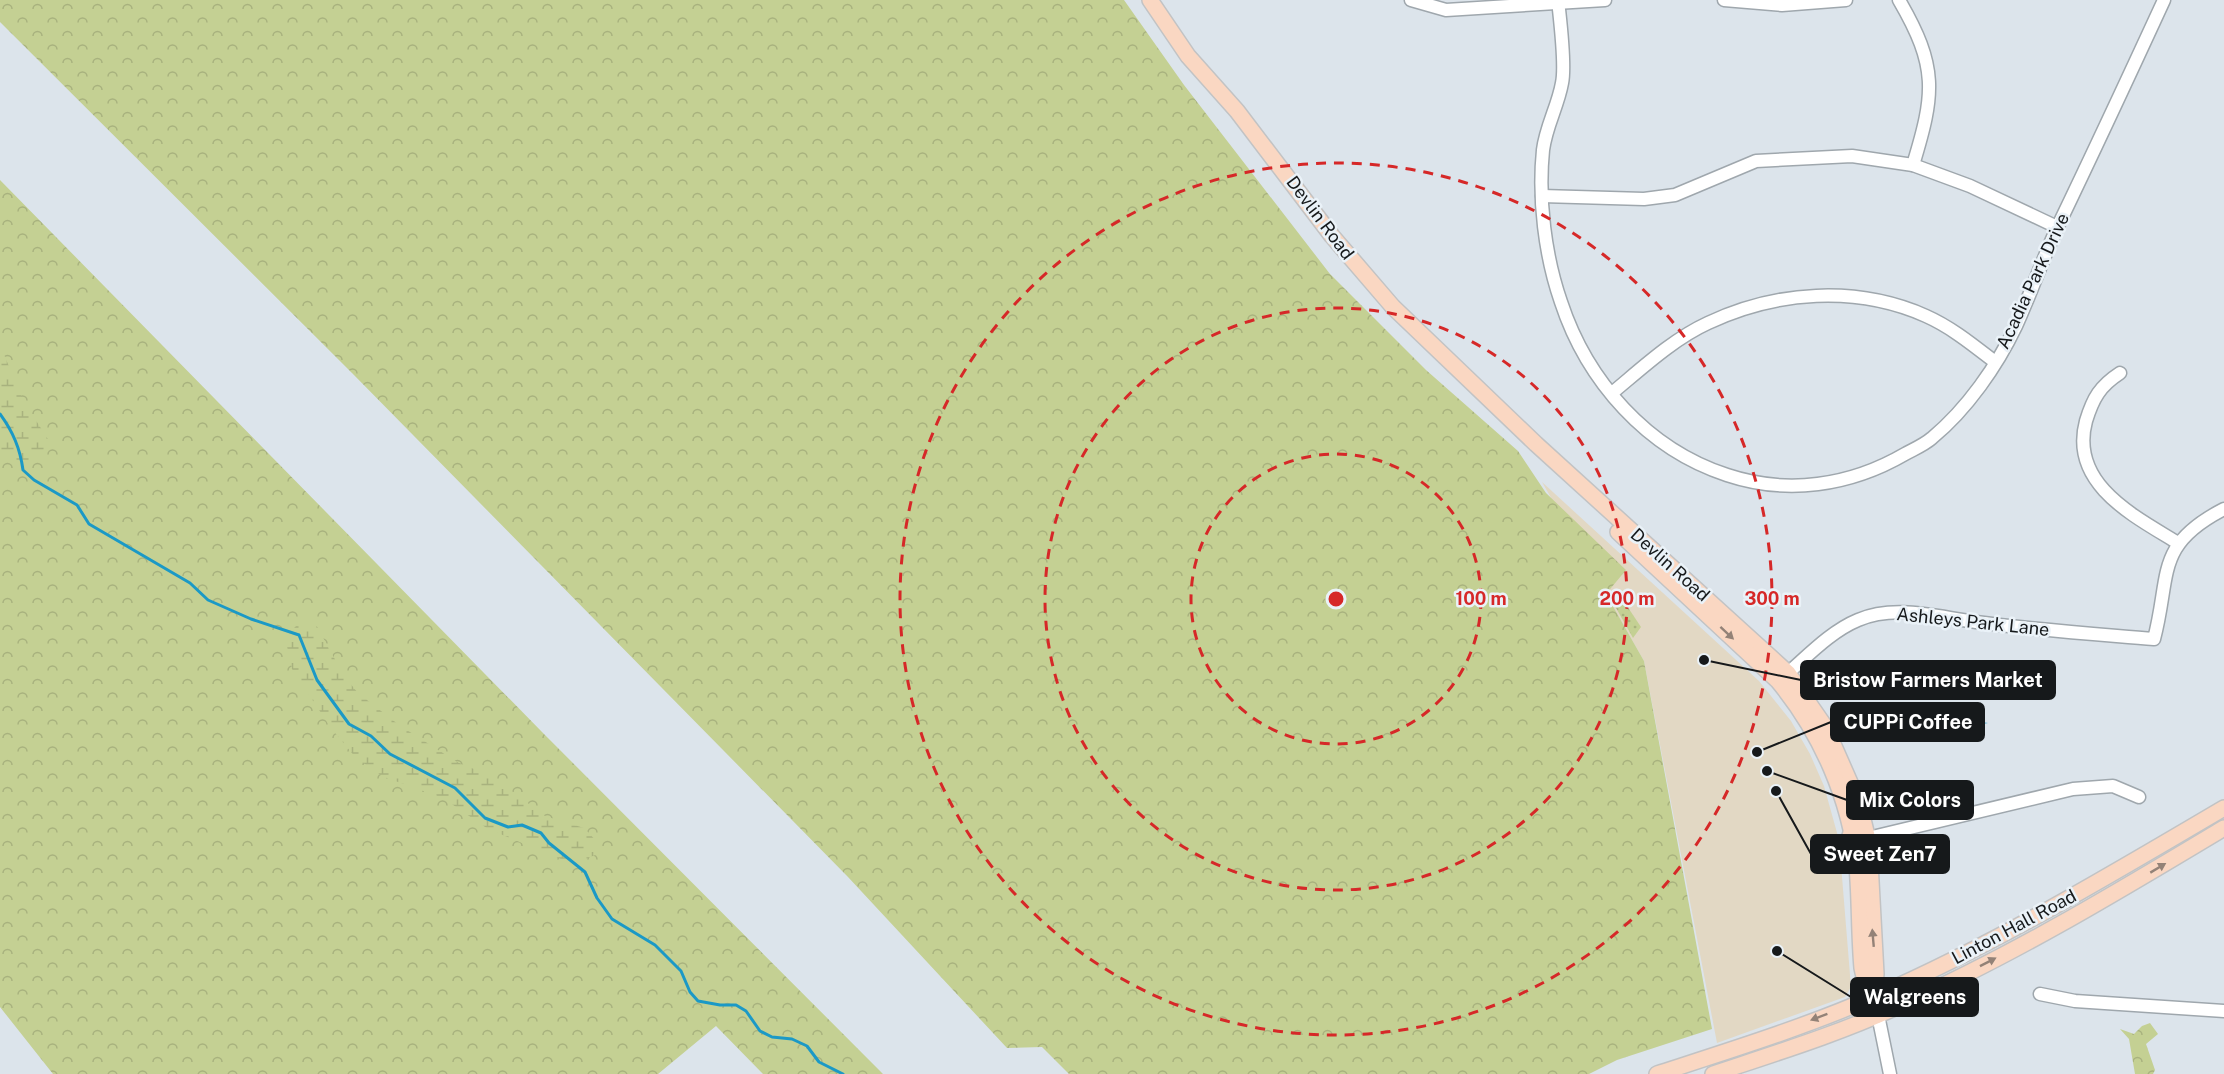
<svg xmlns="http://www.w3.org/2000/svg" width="2224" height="1074" font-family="'Public Sans',sans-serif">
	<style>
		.commercial { fill: #e2d8c4 }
		.forest { fill: url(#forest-crowns) }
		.wetland { fill: url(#wetland-marsh) }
		.park { fill: url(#park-dots) }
		.water { fill: url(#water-ripples) }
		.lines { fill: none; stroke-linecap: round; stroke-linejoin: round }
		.stream { stroke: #1b99c6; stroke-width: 3 }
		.minor-casing { stroke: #9fa7ad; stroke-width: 15 }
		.major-casing { stroke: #c2c3c4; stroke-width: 18 }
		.minor { stroke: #fff; stroke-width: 12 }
		.major { stroke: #fad7c2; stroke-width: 15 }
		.oneway { fill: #938277 }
		.ring { fill: none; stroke: #d62828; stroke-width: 3; stroke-dasharray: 10 8 }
		.labels { text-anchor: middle; stroke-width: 5; stroke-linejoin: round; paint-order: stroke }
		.street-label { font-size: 18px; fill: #16191b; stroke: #eaf2f8 }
		.centre { fill: #d62828; stroke: #eaf2f8; stroke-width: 3 }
		.ring-label { font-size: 18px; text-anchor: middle; font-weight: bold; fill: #d62828; stroke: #eaf2f8; stroke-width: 5; stroke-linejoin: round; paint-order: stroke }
		.leader { fill: none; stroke: #16191b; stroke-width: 2 }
		.callout-dot { fill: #16191b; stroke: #eaf2f8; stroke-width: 2 }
		.callout { fill: #16191b; stroke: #16191b; stroke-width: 2 }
		.callout-label { font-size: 20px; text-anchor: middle; font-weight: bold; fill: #fff }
	</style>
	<defs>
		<pattern id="forest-crowns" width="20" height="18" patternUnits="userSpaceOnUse" patternTransform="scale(1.5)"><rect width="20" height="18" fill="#c4d093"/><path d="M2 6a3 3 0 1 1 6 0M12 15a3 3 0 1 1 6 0" fill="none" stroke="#a8b27e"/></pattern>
		<pattern id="wetland-marsh" width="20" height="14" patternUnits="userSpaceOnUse" patternTransform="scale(1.5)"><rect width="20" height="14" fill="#c4d093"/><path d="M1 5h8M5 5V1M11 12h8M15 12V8" fill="none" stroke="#a8b27e"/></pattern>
		<pattern id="park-dots" width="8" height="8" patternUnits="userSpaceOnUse" patternTransform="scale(1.5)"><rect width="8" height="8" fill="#c4d093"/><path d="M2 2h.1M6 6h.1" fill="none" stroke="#a8b27e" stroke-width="1.8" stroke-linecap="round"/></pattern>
		<pattern id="water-ripples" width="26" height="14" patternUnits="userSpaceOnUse" patternTransform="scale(1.5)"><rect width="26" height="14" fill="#1b99c6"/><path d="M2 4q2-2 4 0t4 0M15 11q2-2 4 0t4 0" fill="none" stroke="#177ca0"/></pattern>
	</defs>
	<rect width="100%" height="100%" fill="#dce4eb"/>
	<polygon class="commercial" points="1542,482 1759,681 1791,721 1810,754 1824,786 1839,840 1851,987 1845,997 1717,1043 1644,661"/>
	<g class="forest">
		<polygon points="0,0 1124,0 1184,85 1330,274 1426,370 1518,451 1546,493 1626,570 1606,594 1644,661 1712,1029 1617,1060 1589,1074 1069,1074 1042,1047 1007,1048 848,877 352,373 0,22"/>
		<polygon points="0,180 542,732 883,1074 763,1074 716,1026 658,1074 53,1074 0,1007"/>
		<polygon points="2150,1023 2158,1034 2146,1044 2155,1070 2153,1074 2135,1074 2129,1039 2120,1029 2134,1034 2142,1026"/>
	</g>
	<g class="wetland">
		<polygon points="0,345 23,400 49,441 43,459 16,468 0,454"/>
		<polygon points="314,621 344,676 358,693 399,725 457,762 493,777 545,816 584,828 599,844 600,853 573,864 488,829 443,798 384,777 356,758 331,728 292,669 285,637 298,624"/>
	</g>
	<polygon class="park" points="1617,591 1641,627 1633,638 1611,599"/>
	<polygon class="water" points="1927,715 1988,723 1927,733 1909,730 1907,723"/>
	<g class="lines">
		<path class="stream" d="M0 414C13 432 20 448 23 470L34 480 77 505 89 524 190 583 208 600 251 619 299 635 317 680 349 724 371 736 390 754 455 788 485 818 508 827 522 825 541 833 549 843 585 872 597 898 612 919 655 945 681 971 690 992 698 1001 720 1005H736L746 1011 760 1031 772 1037 792 1039 807 1046 819 1062 843 1074"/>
		<defs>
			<g id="minor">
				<polyline points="1411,0 1446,10 1605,0"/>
				<path d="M1558 0C1560 20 1566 65 1562 83 1558 106 1546 126 1543 150 1538 199 1545 256 1561 302 1587 381 1647 449 1727 475 1787 495 1850 486 1905 454 1914 449 1924 445 1932 438 1967 409 1997 366 2016 326 2031 293 2043 258 2058 226 2094 151 2129 76 2164 0"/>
				<polyline points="1724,0 1782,5 1846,0"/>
				<path d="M1899 0C1938 67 1935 93 1913 165"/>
				<polyline points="1542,196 1644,199 1675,195 1756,161 1852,156 1913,165 1970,186 2057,227"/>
				<path d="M2120 373C2100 386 2093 398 2086 421 2069 484 2134 516 2178 543"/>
				<path d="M1612 393C1641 369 1673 339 1708 323 1776 291 1856 285 1926 316 1951 327 1973 345 1995 362"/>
				<path d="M1781 679C1805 659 1829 632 1858 620 1895 604 1937 617 1976 622 2035 630 2095 634 2154 639 2171 575 2154 545 2224 509"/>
				<polyline points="1868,838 2073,789 2113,786 2139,797"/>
				<polyline points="2040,994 2075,1001 2224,1011"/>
				<polyline points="1878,1015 1890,1074"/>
			</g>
			<g id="major">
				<polyline points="1150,0 1188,56 1237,111 1332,236 1393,307 1536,444 1788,673 1826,728 1859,803 1869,844 1876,974 1874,997"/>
				<path d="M1618 532 1778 681C1821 733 1850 799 1857 866 1860 900 1859 934 1862 968 1865 985 1874 999 1878 1015"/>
				<polyline points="1826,858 1846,847 1851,833"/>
				<path d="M1657 1074C1731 1050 1805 1027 1876 996 1997 943 2110 875 2224 808"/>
				<path d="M1713 1074C1776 1053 1841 1033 1901 1005 2013 955 2119 891 2224 828"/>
			</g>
		</defs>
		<use href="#minor" class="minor-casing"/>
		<use href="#major" class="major-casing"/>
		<use href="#minor" class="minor"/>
		<use href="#major" class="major"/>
	</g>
	<defs><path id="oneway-solid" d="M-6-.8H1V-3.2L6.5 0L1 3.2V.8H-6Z" transform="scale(1.5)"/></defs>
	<g class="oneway">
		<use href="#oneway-solid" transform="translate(1727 633) rotate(43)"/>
		<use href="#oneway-solid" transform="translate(2158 868) rotate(-31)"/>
		<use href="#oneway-solid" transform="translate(1873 938) rotate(-95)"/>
		<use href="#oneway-solid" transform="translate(1988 962) rotate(-27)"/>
		<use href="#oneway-solid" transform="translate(1819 1017) rotate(159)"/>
	</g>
	<g class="ring">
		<circle cx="1336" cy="599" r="145"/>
		<circle cx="1336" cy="599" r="291"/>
		<circle cx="1336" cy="599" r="436"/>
	</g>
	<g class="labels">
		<g class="street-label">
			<text transform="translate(1320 218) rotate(53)" y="6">Devlin Road</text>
			<text transform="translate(2033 281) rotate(-65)" y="6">Acadia Park Drive</text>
			<text transform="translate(1670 565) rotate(42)" y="6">Devlin Road</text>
			<text transform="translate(1973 622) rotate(6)" y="6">Ashleys Park Lane</text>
			<text transform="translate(2014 927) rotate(-28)" y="6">Linton Hall Road</text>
		</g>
	</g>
	<circle cx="1336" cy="599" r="9" class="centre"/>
	<g class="ring-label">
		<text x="1481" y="605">100 m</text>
		<text x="1627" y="605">200 m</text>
		<text x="1772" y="605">300 m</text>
	</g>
	<path class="leader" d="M1704 660L1801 680M1757 752L1831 722M1767 771L1847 800M1776 791L1811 854M1777 951L1851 997"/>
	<g class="callout-dot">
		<circle cx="1704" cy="660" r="6"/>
		<circle cx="1757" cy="752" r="6"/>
		<circle cx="1767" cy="771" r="6"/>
		<circle cx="1776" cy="791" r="6"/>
		<circle cx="1777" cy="951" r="6"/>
	</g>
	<g class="callout">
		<rect x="1801" y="661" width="254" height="38" rx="6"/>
		<rect x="1831" y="703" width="153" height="38" rx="6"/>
		<rect x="1847" y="781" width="126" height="38" rx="6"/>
		<rect x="1811" y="835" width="138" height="38" rx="6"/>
		<rect x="1851" y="978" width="127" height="38" rx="6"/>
	</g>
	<g class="callout-label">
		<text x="1928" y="687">Bristow Farmers Market</text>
		<text x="1908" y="729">CUPPi Coffee</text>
		<text x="1910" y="807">Mix Colors</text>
		<text x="1880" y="861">Sweet Zen7</text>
		<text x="1915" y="1004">Walgreens</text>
	</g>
</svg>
